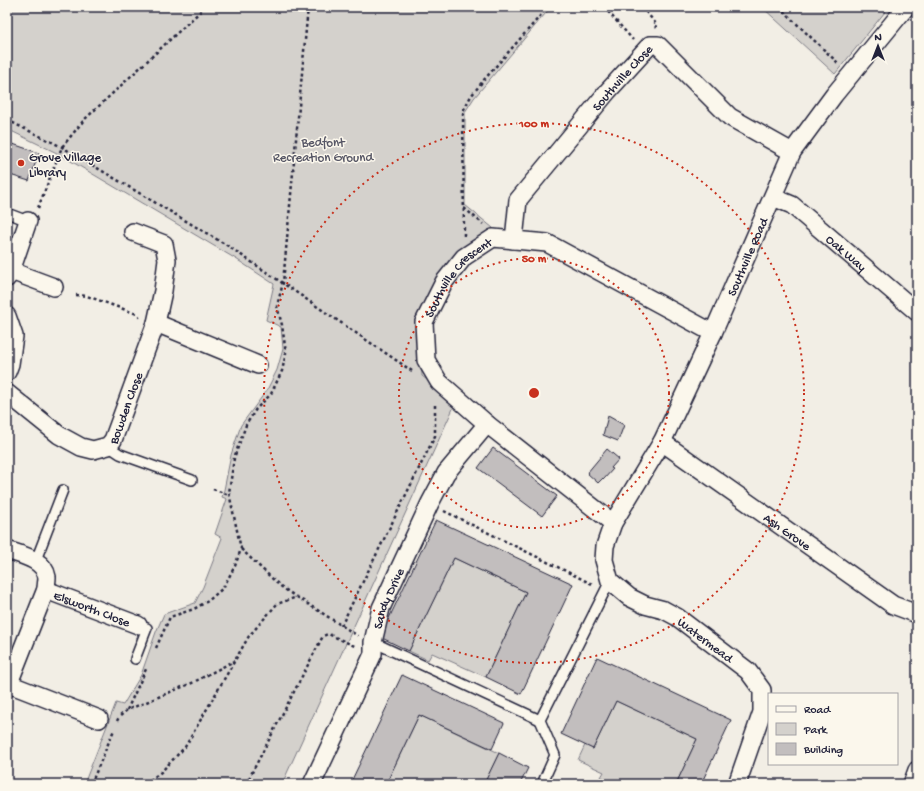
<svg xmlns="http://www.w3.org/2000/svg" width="924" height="791" font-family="'Gochi Hand',sans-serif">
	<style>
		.green { fill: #d4d1cc; stroke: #7b7a84 }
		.building { fill: #c2bebe; stroke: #22223b }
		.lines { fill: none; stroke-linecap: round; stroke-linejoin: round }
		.lane-casing { stroke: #22223b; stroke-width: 12 }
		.street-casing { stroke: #22223b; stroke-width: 20 }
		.path { stroke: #22223b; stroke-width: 2.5; stroke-dasharray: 3 3; stroke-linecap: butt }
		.lane { stroke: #fbf7ec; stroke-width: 9 }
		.street { stroke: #fbf7ec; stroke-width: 17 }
		.ring { fill: none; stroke: #c8321e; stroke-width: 2; stroke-dasharray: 2 4 }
		.poi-dot { fill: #c8321e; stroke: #fbf7ec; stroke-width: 1.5 }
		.labels { text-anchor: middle; stroke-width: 3; stroke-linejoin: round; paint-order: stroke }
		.street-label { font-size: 13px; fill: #22223b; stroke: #fbf7ec }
		.park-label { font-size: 13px; fill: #575766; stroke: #fbf7ec }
		.poi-label { font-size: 13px; fill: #22223b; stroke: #fbf7ec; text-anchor: start }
		.centre { fill: #c8321e; stroke: #fbf7ec; stroke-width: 2 }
		.ring-label { font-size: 12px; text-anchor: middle; font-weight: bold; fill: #c8321e; stroke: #fbf7ec; stroke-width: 3; stroke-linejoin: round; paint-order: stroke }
	</style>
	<rect width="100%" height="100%" fill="#f2eee5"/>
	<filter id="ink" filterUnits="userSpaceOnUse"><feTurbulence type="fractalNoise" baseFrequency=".025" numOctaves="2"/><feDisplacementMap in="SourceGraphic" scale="8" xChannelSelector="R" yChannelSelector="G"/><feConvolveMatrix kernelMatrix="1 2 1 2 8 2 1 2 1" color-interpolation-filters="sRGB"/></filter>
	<g filter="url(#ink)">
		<g class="green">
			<polygon points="7,7 551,7 474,98 465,112 465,205 493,228 459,250 420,314 422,376 456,402 282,784 84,784 116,703 123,705 141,675 156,632 164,614 195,603 203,587 222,538 215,534 227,499 222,497 224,490 231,455 241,425 267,390 277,370 283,349 281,327 266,320 274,284 236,259 59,154 7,129"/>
			<polygon points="762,7 889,7 835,74"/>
			<polygon points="454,558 526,592 486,677 432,653 428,660 409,651"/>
			<polygon points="616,701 697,739 676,784 617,784 601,777 604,772 578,760 585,745 593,749"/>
			<polygon points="419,715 499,753 484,784 386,784"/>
		</g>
		<g class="building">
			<polygon points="7,142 39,153 29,181 7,174"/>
			<polygon points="7,240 11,241 7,251"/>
			<polygon points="608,416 624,425 618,441 603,435"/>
			<polygon points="493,448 557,496 542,516 478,468"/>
			<polygon points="607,449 619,459 611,468 613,469 604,479 603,478 598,483 587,473"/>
			<polygon points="436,520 573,584 521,694 486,677 526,592 454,558 409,651 380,637"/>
			<polygon points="597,657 731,720 701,784 676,784 697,739 616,701 593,749 561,734"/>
			<polygon points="402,675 504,723 492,749 419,715 386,784 350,784"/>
			<polygon points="499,753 528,768 520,784 484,784"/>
		</g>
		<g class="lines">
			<defs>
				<g id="lane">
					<polyline points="7,213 28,221"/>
					<polyline points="108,446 120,454 192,480"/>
					<polyline points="36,560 63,490"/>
					<polyline points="373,642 540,720"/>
					<polyline points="135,659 147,628 138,625"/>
					<polyline points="542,784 555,755 540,720 610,581"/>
				</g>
				<g id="street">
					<path id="s1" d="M773 197 792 205 917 312"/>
					<path id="s2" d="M514 240 518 200 561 148 608 91 650 45H658L730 117 792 152"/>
					<polyline points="11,271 54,287"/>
					<polyline points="7,278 11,271 28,221"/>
					<polyline points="7,316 14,336 10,364 7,372"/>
					<polyline points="156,323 258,365"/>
					<path id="s3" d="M7 393 59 435 81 447 93 450 108 446 113 440 156 323 163 291 167 260 164 244 133 232"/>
					<path id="s4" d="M662 442 893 605 917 614"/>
					<path id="s5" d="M613 523 487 424 439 382 426 360 424 322 444 282 464 257 493 238 547 243 713 333"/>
					<path d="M7 550C21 555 44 559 47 577 47 581 46 586 46 589L7 688"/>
					<path id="s6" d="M46 589 54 593 138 625"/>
					<polyline points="9,684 99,719"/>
					<path id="s7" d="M312 784 373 654V642L381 608 430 503 446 473 487 424"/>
					<path id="s8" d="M737 784 762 712V690L748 671 677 617 664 610 645 605 629 597 610 581 604 560 605 546 613 523 662 442 713 333 792 152 834 95 906 7"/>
					<polyline points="912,784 917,770"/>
				</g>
			</defs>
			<use href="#lane" class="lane-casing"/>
			<use href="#street" class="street-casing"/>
			<g class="path">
				<polyline points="604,7 633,40"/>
				<polyline points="642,7 657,25 655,28"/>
				<polyline points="779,7 838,63"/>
				<polyline points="7,120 62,147 228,246 412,371"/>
				<polyline points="38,208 62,147 84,120 205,7"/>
				<polyline points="464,208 483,224"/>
				<polyline points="464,236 463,111 471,96 483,81 548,7"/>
				<polyline points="76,295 87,296 137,314 140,318"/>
				<polyline points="213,489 229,495"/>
				<polyline points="444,511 592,584"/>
				<polyline points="241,549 279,585 296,597"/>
				<polyline points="341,626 435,436 435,402"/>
				<polyline points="156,648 170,617 194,609 208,601 223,588 235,566 241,549 229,493 234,458 246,425 256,409 271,394 282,371 286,353 282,325 277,306 283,283 308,7"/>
				<polyline points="127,710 147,667"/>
				<polyline points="117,721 119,717 127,710 192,683 234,661"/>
				<polyline points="91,784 114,730"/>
				<polyline points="145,784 161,772 185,747 249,636 277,604 297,597 358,636"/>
				<polyline points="246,784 323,636 328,634 357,647"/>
			</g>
			<use href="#lane" class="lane"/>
			<use href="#street" class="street"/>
		</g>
	</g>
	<g class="ring">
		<circle cx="534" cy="393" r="135"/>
		<circle cx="534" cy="393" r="270"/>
	</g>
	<circle class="poi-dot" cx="21" cy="163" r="4"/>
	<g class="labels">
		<g class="street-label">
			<text dy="5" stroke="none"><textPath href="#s2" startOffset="201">Southville Close</textPath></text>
			<text dy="5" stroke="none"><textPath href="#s1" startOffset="93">Oak Way</textPath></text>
			<text dy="5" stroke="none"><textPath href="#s8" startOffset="647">Southville Road</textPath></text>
			<text dy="5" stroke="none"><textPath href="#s5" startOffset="345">Southville Crescent</textPath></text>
			<text dy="5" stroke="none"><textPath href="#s3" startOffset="162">Bowden Close</textPath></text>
			<text dy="5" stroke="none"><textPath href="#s4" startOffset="154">Ash Grove</textPath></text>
			<text dy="5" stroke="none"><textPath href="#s7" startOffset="202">Sandy Drive</textPath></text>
			<text dy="5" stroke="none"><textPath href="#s6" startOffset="50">Elsworth Close</textPath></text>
			<text transform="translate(706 639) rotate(37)" y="5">Watermead</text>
		</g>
		<g class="park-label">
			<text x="323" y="146">Bedfont<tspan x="323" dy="15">Recreation Ground</tspan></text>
		</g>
		<g class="poi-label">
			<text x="29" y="161">Grove Village<tspan x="29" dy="15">Library</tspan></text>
		</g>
	</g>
	<circle cx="534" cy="393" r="6" class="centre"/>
	<g class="ring-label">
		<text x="534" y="127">100 m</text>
		<text x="534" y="262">50 m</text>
	</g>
	<rect width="924" height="791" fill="none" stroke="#fbf7ec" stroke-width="24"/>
	<rect x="12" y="12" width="900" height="767" fill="none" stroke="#22223b" stroke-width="1.5" filter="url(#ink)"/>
	<rect x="768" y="693" width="130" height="72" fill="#fbf7ec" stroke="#a4a2a5"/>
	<rect x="776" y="706" width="20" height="6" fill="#fbf7ec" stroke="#a4a2a5"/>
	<text x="804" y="713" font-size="12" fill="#22223b">Road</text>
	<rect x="776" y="723" width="20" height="12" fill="#d4d1cc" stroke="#a4a2a5"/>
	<text x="804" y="733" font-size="12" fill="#22223b">Park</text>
	<rect x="776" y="743" width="20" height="12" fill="#c2bebe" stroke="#a4a2a5"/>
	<text x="804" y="753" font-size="12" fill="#22223b">Building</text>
	<g transform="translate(878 46)" stroke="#fbf7ec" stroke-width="3" paint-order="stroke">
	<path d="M0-3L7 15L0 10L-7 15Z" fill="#22223b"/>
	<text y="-6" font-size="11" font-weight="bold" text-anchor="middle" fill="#22223b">N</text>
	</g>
</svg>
